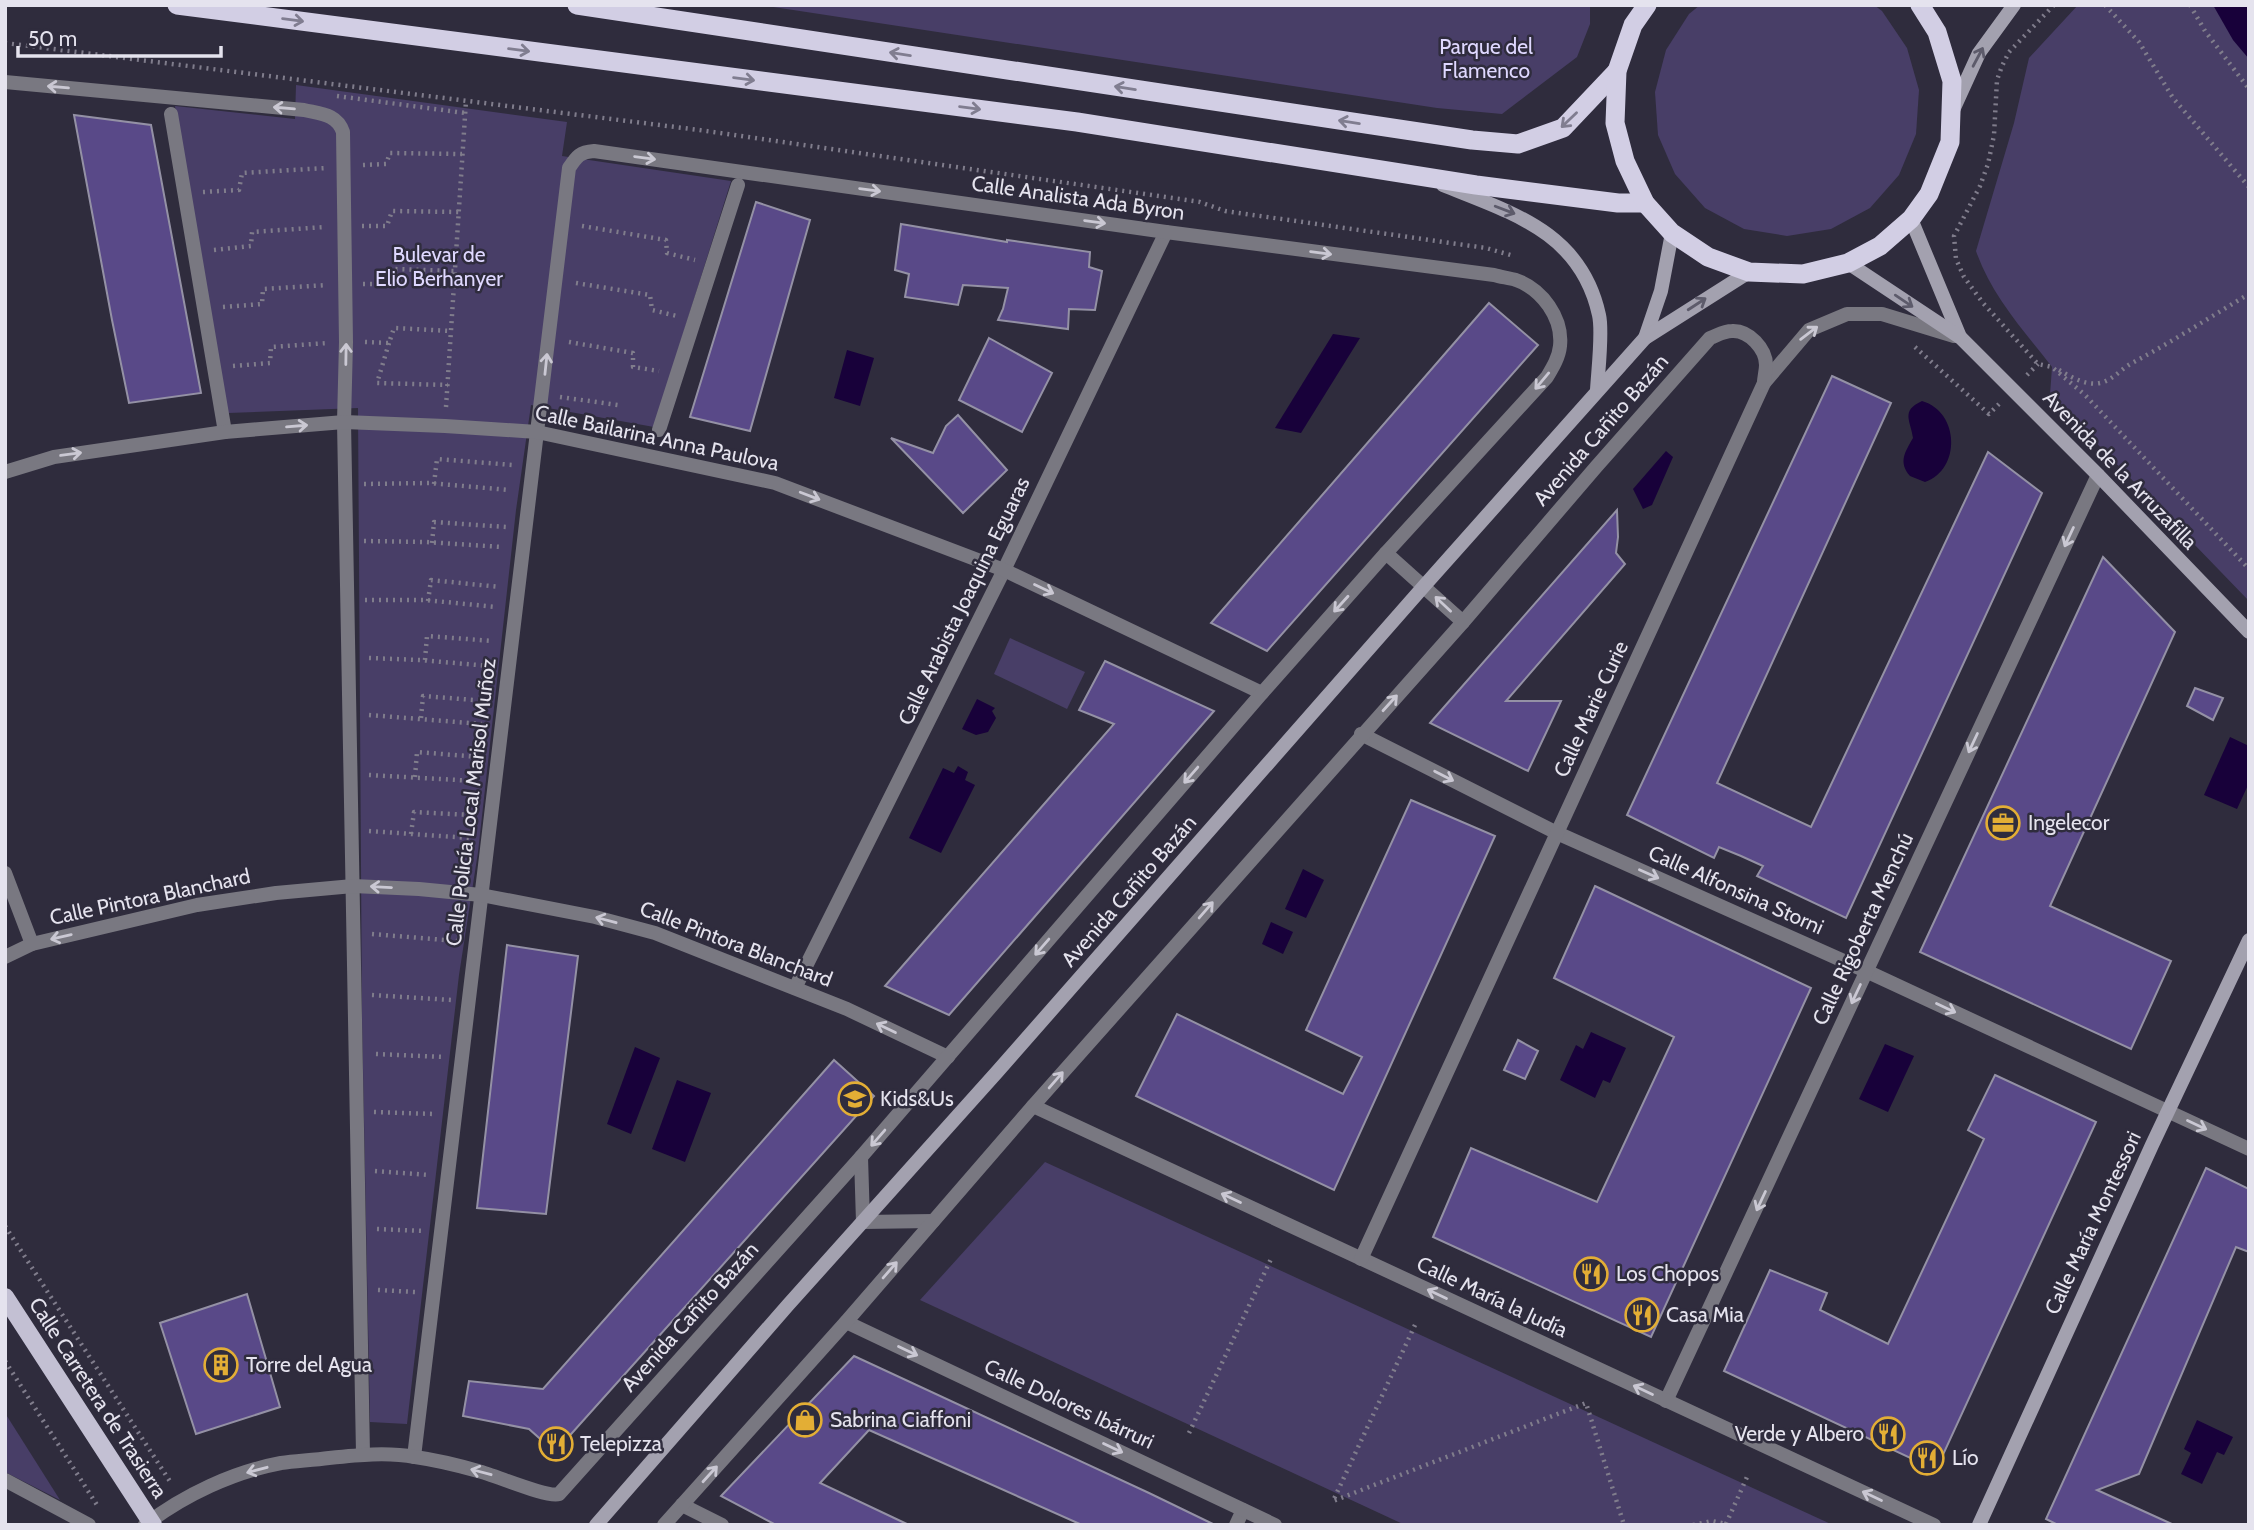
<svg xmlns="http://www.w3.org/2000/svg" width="2254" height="1530" font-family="Cabin,sans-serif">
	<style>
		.green { fill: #483e67 }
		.water { fill: #18013a }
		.building { fill: #594988; stroke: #9491a5; stroke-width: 2 }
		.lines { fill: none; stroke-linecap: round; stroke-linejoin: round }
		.path { stroke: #807d8c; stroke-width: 4.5; stroke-dasharray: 2 5; stroke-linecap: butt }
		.service { stroke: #797881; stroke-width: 14 }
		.pedestrian { stroke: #797881; stroke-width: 14 }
		.minor { stroke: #797881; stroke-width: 14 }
		.tertiary { stroke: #797881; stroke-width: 14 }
		.secondary { stroke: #a3a1af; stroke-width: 14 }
		.primary { stroke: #c3c0d3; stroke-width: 18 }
		.trunk { stroke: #d2cee4; stroke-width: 19 }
		.oneway { stroke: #807d90 }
		.oneway2 { stroke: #5d5b6b }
		.oneway3 { stroke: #cac8d3 }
		.labels { text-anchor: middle; stroke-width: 5; stroke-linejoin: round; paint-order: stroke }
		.park-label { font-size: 21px; fill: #dfd8ff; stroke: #2f2c3d }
		.street-label { font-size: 21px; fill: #e5e3ee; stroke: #2f2c3d }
		.poi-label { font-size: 21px; fill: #e5e3ee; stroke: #2f2c3d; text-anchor: start }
	</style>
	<rect width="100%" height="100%" fill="#2f2c3d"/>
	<g class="green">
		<polygon points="761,5 1590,5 1590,24 1577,57 1502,114 1437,108"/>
		<polygon points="1700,5 1874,5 1882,11 1907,48 1919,90 1916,134 1899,175 1870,208 1831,229 1787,236 1744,229 1705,208 1675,174 1658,135 1655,92 1666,50 1689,14"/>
		<path d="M2078 5H2249V601L2050 395 2052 367C2024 331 1991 295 1976 251L2014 123 2029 58Z"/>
		<polygon points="296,85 567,122 562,156 731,181 654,427 531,405 516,510 478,852 459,975 407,1424 370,1422 362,1018 358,408 228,413 175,106 295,119"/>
		<polygon points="1010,638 1085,672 1067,709 994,674"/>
		<polygon points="1045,1162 1833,1525 1405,1525 920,1300"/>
		<polygon points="5,1413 60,1500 5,1472"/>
	</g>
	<g class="water">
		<polygon points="2213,5 2249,5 2249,59 2233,40"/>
		<polygon points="1333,334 1360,338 1301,433 1275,428"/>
		<polygon points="847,350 874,358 860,406 834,398"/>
		<path d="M1922 401C1960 412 1961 470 1925 482L1910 476C1898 462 1905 452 1913 438 1911 421 1900 411 1922 401Z"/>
		<polygon points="1666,451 1673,457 1652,505 1643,509 1633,489"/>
		<polygon points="977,699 995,708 992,711 996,718 988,732 976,735 962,729"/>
		<polygon points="2230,737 2249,746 2249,783 2237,809 2204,795"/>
		<polygon points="958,766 968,772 965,780 975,785 941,853 909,838 943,768 954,773"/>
		<polygon points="1303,869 1324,880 1306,918 1285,909"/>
		<polygon points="1271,922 1293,932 1283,954 1262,944"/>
		<polygon points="1591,1032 1626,1048 1610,1083 1603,1080 1595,1098 1560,1080 1576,1045 1583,1049"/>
		<polygon points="1885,1044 1914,1056 1888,1112 1859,1099"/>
		<polygon points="635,1047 660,1058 631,1134 607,1124"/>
		<polygon points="677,1080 711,1093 685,1162 652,1149"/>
		<polygon points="2197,1420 2233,1437 2224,1455 2217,1452 2202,1484 2181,1474 2191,1453 2184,1449"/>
	</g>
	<g class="building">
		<polygon points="74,115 151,125 201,393 129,403 112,320"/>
		<polygon points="756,202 810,220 750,431 690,417"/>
		<polygon points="901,224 1007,242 1007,240 1090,252 1089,267 1102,271 1095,310 1069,309 1068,329 998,320 1003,309 1008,288 963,285 958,305 905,297 909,274 895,270"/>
		<polygon points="1489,303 1538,345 1267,651 1211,623"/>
		<polygon points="989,338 1052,373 1022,432 959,400"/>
		<polygon points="1832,376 1891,403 1717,783 1811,827 1988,452 2042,493 1846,918 1757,876 1763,866 1741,856 1719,847 1714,858 1627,815"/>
		<polygon points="958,415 1007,470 963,513 891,438 933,453 946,426"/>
		<polygon points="1617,510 1618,537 1616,553 1625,564 1506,701 1561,701 1528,771 1430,723"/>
		<polygon points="2103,557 2175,632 2050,906 2171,961 2131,1049 1920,952"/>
		<polygon points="1105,661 1214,711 949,1015 885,986 1114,724 1079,710"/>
		<polygon points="2195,688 2223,698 2213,720 2187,706"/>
		<polygon points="1411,800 1495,836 1334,1190 1136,1096 1177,1014 1343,1094 1362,1057 1306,1030"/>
		<polygon points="1595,886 1811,988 1651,1337 1433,1237 1471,1148 1597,1202 1674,1037 1554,978"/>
		<polygon points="507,945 578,956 546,1214 477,1208"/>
		<polygon points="1518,1040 1538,1051 1525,1079 1504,1070"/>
		<polygon points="834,1060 874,1096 555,1452 529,1429 463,1416 469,1381 543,1389"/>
		<polygon points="1995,1075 2096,1122 1936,1470 1724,1371 1770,1270 1827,1293 1820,1310 1888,1344 1984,1139 1968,1130"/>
		<polygon points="2206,1168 2249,1189 2249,1252 2236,1247 2139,1474 2097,1490 2174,1525 2058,1525 2046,1519"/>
		<polygon points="247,1294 280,1407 196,1434 160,1323"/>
		<polygon points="854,1356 1149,1493 1215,1525 1082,1525 869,1430 820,1483 909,1525 776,1525 721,1496"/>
	</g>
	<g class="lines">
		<g class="path">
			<polyline points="2054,5 2009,52 2002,66 1997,80 1994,135 1988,164 1980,186 1954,236 1956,259 1964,277 1983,303 2038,364 2052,367 2085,395 2249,569"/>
			<polyline points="2105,5 2139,42 2173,98 2249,187"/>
			<polyline points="2190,5 2205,31 2249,89"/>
			<polyline points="5,43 699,130 1200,202 1225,211 1486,248 1514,256"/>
			<polyline points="337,96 465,113"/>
			<polyline points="363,165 386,164 390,153 462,154"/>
			<polyline points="203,192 239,190 242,173 326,168"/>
			<polyline points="362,226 387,226 392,211 459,212"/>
			<polyline points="582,226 666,240 667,253 695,260"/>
			<polyline points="214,250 251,246 252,232 325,227"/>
			<polyline points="576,283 650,295 652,310 677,316"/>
			<polyline points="363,284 386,284 393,269 455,271"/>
			<polyline points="223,307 262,304 263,289 327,285"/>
			<polyline points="365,342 389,343 394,328 451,331"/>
			<polyline points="569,342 633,353 633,367 659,371"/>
			<polyline points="389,343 377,383 448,385"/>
			<polyline points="1915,347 1989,414 1999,404"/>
			<polyline points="233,366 270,363 271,347 328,343"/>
			<path d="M2059 370C2071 377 2086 386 2100 383 2113 380 2121 369 2132 363 2172 342 2210 317 2249 294"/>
			<polyline points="2027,375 2038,364"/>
			<polyline points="560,397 618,405"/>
			<polyline points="446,407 466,101"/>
			<polyline points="364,484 429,483 509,490"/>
			<polyline points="434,484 437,459 513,465"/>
			<polyline points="364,541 426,542 502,547"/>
			<polyline points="432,543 434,522 506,527"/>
			<polyline points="365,600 425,600 496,607"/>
			<polyline points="428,601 431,580 500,587"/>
			<polyline points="369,658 420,660 489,666"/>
			<polyline points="425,660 427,636 493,641"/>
			<polyline points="369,715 482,724"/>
			<polyline points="421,718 423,696 487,701"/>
			<polyline points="369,775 475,781"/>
			<polyline points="415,777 417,752 479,757"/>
			<polyline points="369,831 469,838"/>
			<polyline points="411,834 414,812 471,815"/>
			<polyline points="372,934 457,941"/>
			<polyline points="372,995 451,1000"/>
			<polyline points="376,1054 444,1057"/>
			<polyline points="374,1112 435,1114"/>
			<polyline points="375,1171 429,1175"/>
			<polyline points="5,1226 171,1483"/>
			<polyline points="377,1229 424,1231"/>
			<polyline points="378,1290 415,1292"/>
			<polyline points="1415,1325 1333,1501 1586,1403 1624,1525"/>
			<polyline points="5,1361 97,1505"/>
			<polyline points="1189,1433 1271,1259"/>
			<polyline points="1726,1524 1747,1477"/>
			<polyline points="1693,1525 1712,1521 1726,1524"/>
		</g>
		<polyline class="service" points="795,988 1004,570 1166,232"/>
		<g class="pedestrian">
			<polyline points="171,114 225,432"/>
			<path d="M344 422C351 766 356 1110 363 1454"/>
			<polyline points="659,430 738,185"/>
			<polyline points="414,1457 537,432"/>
			<polyline points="5,1480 89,1525"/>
		</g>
		<g class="minor">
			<path d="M5 82 304 110C321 114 337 114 343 132L346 342 344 422"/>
			<path d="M537 432 569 168C577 156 580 152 594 151L1166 232 1494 275C1501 277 1509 278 1516 280 1542 289 1563 318 1560 346 1559 357 1553 367 1547 377L1386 553"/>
			<polyline points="5,472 54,457 225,432 344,422 445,426 537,432 775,483 1004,570 1262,693"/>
			<polyline points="1361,734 1557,833 1866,971 2249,1149"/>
			<polyline points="5,873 32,944"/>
			<polyline points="5,957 32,944 197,905 276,893 353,886 419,889 481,895 595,917 655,933 847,1009 948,1057"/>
			<polyline points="1666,1401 2098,475"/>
			<polyline points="682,1505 722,1525"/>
			<polyline points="1236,1525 1243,1510"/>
		</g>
		<g class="tertiary">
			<polyline points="1033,1106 1934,1525"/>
			<polyline points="861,1157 863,1222 933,1221"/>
			<polyline points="1361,1259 1764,383 1809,330 1847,314 1882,314 1954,336"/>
			<polyline points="846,1322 1275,1525"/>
			<path d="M145 1525C184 1495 233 1472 281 1463 297 1461 314 1460 329 1458 358 1455 387 1452 415 1457 436 1460 457 1465 478 1471 495 1475 547 1498 559 1494L861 1157 1262 693 1386 553 1463 622"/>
			<path d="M664 1525 846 1322 1033 1106 1463 622 1596 467 1710 338C1718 335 1724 331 1732 331 1749 330 1766 349 1766 365 1766 371 1764 377 1764 383"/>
		</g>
		<g class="secondary">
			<polyline points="1953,110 1979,53 2014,5"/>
			<path d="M1443 185C1512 213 1581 232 1599 315 1603 332 1598 371 1597 390"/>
			<polyline points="1911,219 1960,337"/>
			<polyline points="1848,263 1961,338 2098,475 2249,632"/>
			<polyline points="1645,338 1661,291 1672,233"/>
			<polyline points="596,1525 788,1305 997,1072 1424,586 1645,338 1749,272"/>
			<polyline points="1979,1525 2152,1145 2249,940"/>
		</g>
		<polyline class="primary" points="5,1297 153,1525"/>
		<g class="trunk">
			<polyline points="177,5 1077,122 1476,185 1618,203 1645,203"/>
			<polyline points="577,5 1472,140 1518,144 1563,128 1617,71"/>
			<polyline points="1647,5 1633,25 1617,71 1615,123 1625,161 1645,203 1672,233 1708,257 1749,272 1803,274 1848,263 1880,246 1911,219 1929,194 1950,142 1952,81 1937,32 1920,5"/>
		</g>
	</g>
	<defs><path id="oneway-shaft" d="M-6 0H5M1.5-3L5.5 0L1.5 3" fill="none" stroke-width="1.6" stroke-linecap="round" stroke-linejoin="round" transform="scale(1.75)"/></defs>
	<g class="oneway">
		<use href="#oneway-shaft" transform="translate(293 20) rotate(7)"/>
		<use href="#oneway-shaft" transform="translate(519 50) rotate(7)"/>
		<use href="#oneway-shaft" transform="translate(900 54) rotate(-171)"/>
		<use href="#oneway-shaft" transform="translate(744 79) rotate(7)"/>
		<use href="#oneway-shaft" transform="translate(1125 88) rotate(-171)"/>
		<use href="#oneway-shaft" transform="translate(970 108) rotate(7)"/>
		<use href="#oneway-shaft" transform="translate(1569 120) rotate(136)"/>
		<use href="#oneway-shaft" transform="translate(1349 122) rotate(-171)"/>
	</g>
	<g class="oneway2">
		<use href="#oneway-shaft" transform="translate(1978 57) rotate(-62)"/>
		<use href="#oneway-shaft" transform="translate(1505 210) rotate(21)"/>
		<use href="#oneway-shaft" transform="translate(1904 301) rotate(34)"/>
		<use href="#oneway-shaft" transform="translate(1697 304) rotate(-33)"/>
	</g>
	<g class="oneway3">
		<use href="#oneway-shaft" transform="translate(58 87) rotate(-175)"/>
		<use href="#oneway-shaft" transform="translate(284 108) rotate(-175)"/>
		<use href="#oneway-shaft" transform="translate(645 158) rotate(8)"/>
		<use href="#oneway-shaft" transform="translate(870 190) rotate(8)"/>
		<use href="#oneway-shaft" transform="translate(1095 222) rotate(8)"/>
		<use href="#oneway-shaft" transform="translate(1321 253) rotate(8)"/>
		<use href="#oneway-shaft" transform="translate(1809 333) rotate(-37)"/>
		<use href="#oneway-shaft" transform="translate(346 354) rotate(-89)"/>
		<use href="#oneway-shaft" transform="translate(546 364) rotate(-84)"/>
		<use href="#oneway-shaft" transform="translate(1542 381) rotate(130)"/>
		<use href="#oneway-shaft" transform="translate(297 426) rotate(-5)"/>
		<use href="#oneway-shaft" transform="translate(71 454) rotate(-8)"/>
		<use href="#oneway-shaft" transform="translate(810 496) rotate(21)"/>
		<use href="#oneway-shaft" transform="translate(2069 537) rotate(115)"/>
		<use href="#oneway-shaft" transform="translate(1044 589) rotate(25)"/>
		<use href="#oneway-shaft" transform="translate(1341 604) rotate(132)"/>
		<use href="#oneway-shaft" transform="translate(1443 604) rotate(-137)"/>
		<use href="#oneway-shaft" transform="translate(1390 703) rotate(-48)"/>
		<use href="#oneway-shaft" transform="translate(1973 743) rotate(115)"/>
		<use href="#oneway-shaft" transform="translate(1191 775) rotate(131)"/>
		<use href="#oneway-shaft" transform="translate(1444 776) rotate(27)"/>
		<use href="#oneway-shaft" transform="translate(1649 874) rotate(24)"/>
		<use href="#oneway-shaft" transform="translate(381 887) rotate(-177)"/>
		<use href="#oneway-shaft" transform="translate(1206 910) rotate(-49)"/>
		<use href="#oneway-shaft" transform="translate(606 920) rotate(-165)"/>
		<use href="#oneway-shaft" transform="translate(61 937) rotate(167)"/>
		<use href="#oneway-shaft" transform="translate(1042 947) rotate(131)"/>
		<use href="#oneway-shaft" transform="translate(1856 994) rotate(115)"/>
		<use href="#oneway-shaft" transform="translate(1946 1008) rotate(25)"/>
		<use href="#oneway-shaft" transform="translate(886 1028) rotate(-154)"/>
		<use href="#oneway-shaft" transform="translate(1056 1080) rotate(-49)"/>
		<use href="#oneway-shaft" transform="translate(2197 1125) rotate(25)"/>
		<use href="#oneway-shaft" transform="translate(878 1138) rotate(131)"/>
		<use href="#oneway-shaft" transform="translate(1231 1198) rotate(-155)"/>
		<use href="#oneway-shaft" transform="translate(1761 1201) rotate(115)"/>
		<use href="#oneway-shaft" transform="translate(890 1270) rotate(-49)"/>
		<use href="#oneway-shaft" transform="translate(1437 1294) rotate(-155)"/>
		<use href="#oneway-shaft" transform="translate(908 1351) rotate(25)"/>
		<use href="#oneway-shaft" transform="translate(1643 1390) rotate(-155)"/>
		<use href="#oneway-shaft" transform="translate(1113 1448) rotate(25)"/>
		<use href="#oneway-shaft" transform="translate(257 1470) rotate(165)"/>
		<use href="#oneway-shaft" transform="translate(481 1472) rotate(-165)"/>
		<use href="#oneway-shaft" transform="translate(710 1474) rotate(-48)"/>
		<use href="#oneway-shaft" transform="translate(1872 1496) rotate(-155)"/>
	</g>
	<defs>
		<symbol id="office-ring" viewBox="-11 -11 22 22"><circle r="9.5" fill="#2f2c3d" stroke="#e3ae35" stroke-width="1.5"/><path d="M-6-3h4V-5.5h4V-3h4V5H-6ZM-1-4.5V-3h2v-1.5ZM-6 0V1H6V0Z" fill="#e3ae35"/></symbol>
		<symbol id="school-ring" viewBox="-11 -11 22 22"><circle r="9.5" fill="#2f2c3d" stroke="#e3ae35" stroke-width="1.5"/><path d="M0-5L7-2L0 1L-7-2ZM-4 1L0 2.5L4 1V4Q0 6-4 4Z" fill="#e3ae35"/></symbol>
		<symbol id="restaurant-ring" viewBox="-11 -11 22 22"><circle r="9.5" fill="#2f2c3d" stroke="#e3ae35" stroke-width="1.5"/><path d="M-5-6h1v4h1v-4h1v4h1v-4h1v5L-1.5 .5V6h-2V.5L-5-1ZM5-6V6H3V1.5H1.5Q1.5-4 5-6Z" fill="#e3ae35"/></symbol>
		<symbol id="building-ring" viewBox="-11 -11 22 22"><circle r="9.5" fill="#2f2c3d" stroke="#e3ae35" stroke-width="1.5"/><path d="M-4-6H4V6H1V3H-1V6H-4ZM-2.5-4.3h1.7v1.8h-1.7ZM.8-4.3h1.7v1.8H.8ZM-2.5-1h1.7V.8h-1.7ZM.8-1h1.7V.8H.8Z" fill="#e3ae35"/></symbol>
		<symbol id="shop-ring" viewBox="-11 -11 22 22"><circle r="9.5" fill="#2f2c3d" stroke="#e3ae35" stroke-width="1.5"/><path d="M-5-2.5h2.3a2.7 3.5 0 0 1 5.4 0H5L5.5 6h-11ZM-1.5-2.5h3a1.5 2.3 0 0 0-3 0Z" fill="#e3ae35"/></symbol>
	</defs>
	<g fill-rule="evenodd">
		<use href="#office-ring" x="1984" y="804" width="38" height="38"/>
		<use href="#school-ring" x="836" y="1080" width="38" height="38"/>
		<use href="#restaurant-ring" x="1572" y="1255" width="38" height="38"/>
		<use href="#restaurant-ring" x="1623" y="1296" width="38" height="38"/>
		<use href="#building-ring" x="202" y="1346" width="38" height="38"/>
		<use href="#shop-ring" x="786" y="1401" width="38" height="38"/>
		<use href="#restaurant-ring" x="1869" y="1415" width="38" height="38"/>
		<use href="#restaurant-ring" x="537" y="1425" width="38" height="38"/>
		<use href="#restaurant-ring" x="1908" y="1439" width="38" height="38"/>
	</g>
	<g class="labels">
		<g class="park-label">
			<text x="1486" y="54">Parque del<tspan x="1486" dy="24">Flamenco</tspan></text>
			<text x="439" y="262">Bulevar de<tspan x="439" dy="24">Elio Berhanyer</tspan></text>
		</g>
		<g class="street-label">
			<text transform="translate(1078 198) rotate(8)" y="7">Calle Analista Ada Byron</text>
			<text transform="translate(1601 430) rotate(-49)" y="7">Avenida Cañito Bazán</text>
			<text transform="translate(657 438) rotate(12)" y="7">Calle Bailarina Anna Paulova</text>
			<text transform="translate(2120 470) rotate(46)" y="7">Avenida de la Arruzafilla</text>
			<text transform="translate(964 601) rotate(-64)" y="7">Calle Arabista Joaquina Eguaras</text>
			<text transform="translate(1591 709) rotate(-65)" y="7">Calle Marie Curie</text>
			<text transform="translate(471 802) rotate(-83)" y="7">Calle Policía Local Marisol Muñoz</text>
			<text transform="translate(1736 890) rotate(24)" y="7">Calle Alfonsina Storni</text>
			<text transform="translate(1129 891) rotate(-49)" y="7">Avenida Cañito Bazán</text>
			<text transform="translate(150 897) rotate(-12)" y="7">Calle Pintora Blanchard</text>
			<text transform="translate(1863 929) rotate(-65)" y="7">Calle Rigoberta Menchú</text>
			<text transform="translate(736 944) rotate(21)" y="7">Calle Pintora Blanchard</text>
			<text transform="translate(2093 1223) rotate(-65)" y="7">Calle María Montessori</text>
			<text transform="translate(1492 1297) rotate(25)" y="7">Calle María la Judía</text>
			<text transform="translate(690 1317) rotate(-48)" y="7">Avenida Cañito Bazán</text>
			<text transform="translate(98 1398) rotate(57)" y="7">Calle Carretera de Trasierra</text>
			<text transform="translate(1069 1404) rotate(25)" y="7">Calle Dolores Ibárruri</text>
		</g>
		<g class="poi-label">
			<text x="2028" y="830">Ingelecor</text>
			<text x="880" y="1106">Kids&amp;Us</text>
			<text x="1616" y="1281">Los Chopos</text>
			<text x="1666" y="1322">Casa Mia</text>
			<text x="246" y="1372">Torre del Agua</text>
			<text x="830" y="1427">Sabrina Ciaffoni</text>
			<text x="1864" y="1441" text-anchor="end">Verde y Albero</text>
			<text x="580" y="1451">Telepizza</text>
			<text x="1952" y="1465">Lío</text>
		</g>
	</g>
	<rect width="2254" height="1530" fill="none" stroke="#e5e3ee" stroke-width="14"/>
	<path d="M18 46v10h203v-10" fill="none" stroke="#e5e3ee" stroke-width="3.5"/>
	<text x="28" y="46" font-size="21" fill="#e5e3ee" stroke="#2f2c3d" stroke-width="5" paint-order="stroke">50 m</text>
</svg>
